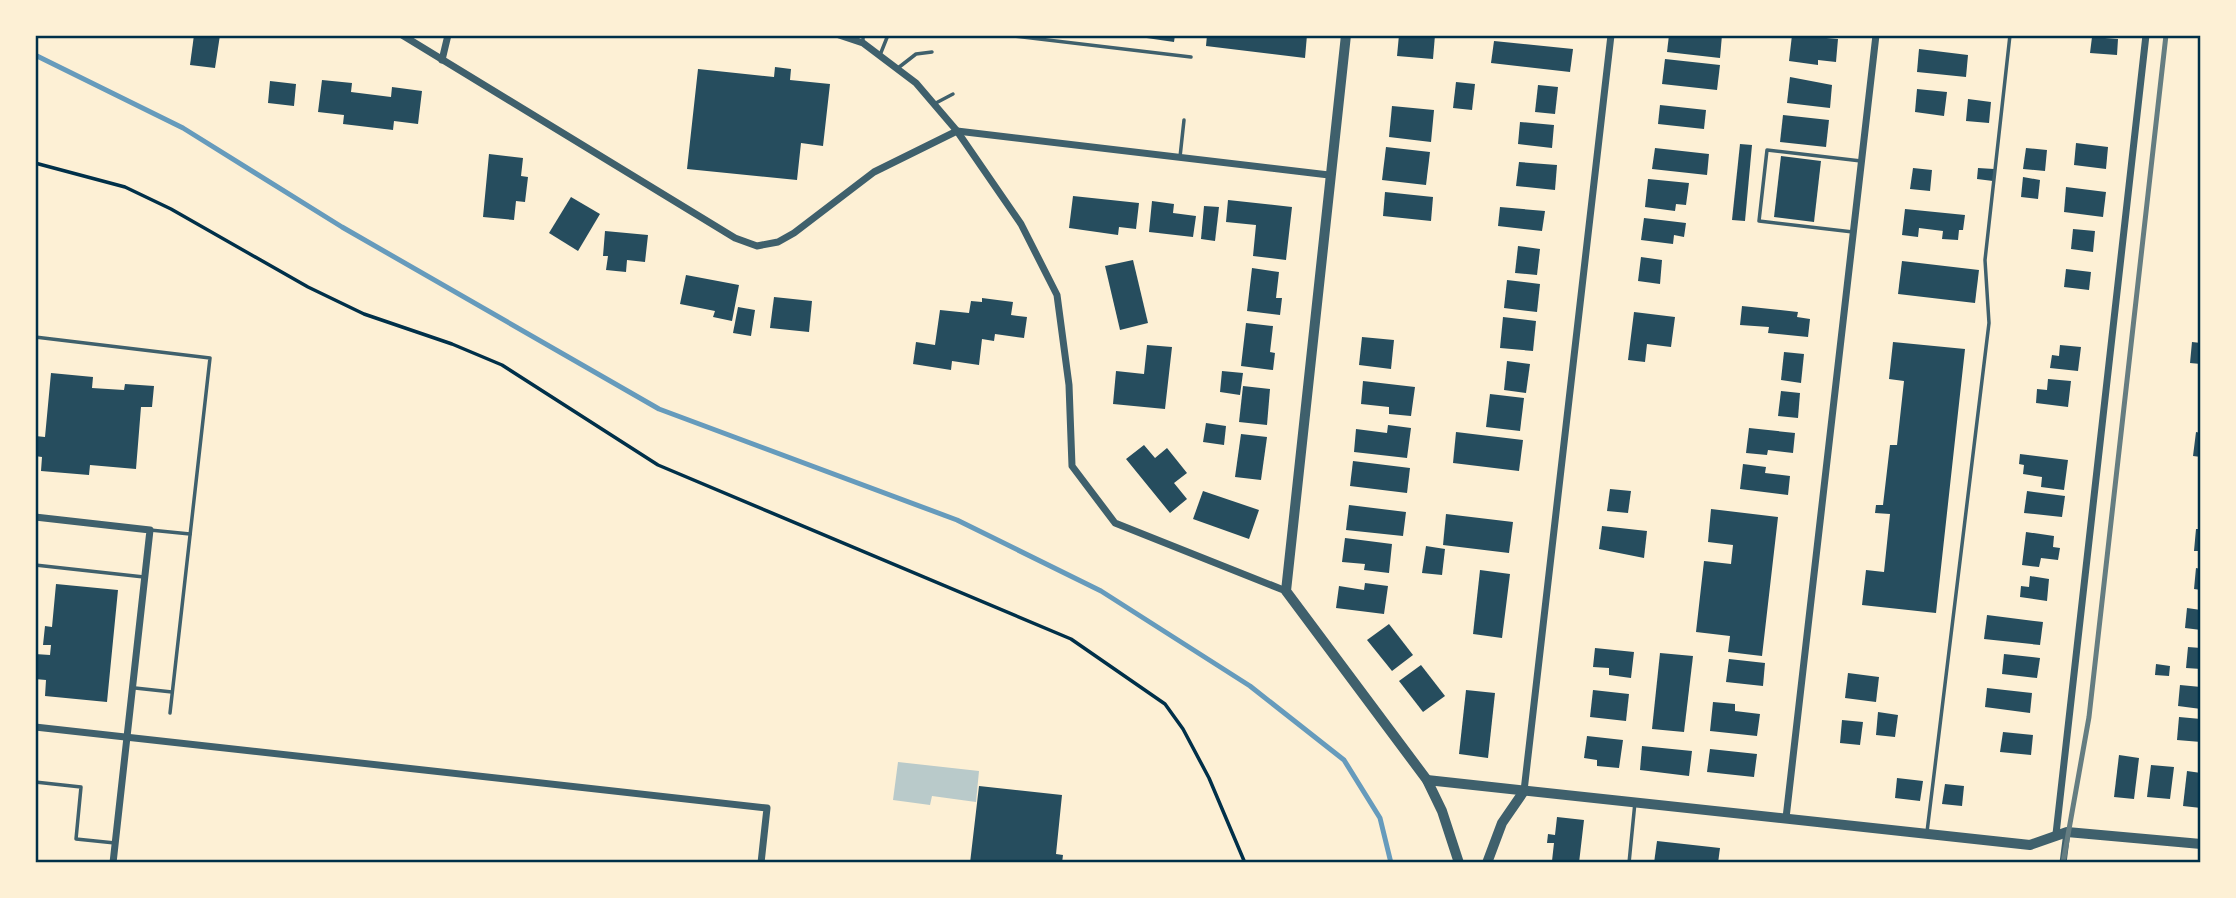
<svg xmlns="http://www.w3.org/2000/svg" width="2236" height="898" font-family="Raleway,sans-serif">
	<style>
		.green { fill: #b9caca }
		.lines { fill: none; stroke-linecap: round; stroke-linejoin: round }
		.stream { stroke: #669bbc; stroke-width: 5 }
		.building { fill: #264d5e }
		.path { stroke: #003049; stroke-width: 3.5 }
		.service { stroke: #3f606c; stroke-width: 3.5 }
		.minor { stroke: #3f606c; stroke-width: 7 }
		.tertiary { stroke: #3f606c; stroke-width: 10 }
		.rail { stroke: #657d81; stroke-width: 5 }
		.neatline { fill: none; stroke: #003049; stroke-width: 2.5 }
	</style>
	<rect width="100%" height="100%" fill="#fdf0d5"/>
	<polygon class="green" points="898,762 979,771 976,802 932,796 930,805 893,800"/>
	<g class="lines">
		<polyline class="stream" points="35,55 183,128 342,227 659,409 957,520 1101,591 1250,686 1344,760 1380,818 1391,863"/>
	</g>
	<g class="building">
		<polygon points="194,35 220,35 215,68 190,65"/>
		<polygon points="1126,35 1175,35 1174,42"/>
		<polygon points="1207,35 1307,35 1305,58 1206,46"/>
		<polygon points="1399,35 1435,35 1433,59 1397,56"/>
		<polygon points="1669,35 1722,35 1720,58 1667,52"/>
		<polygon points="1792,35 1838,39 1836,62 1818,60 1818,65 1789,61"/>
		<polygon points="2092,37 2118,39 2117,55 2090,53"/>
		<polygon points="1494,41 1573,49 1570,72 1491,63"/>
		<polygon points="1919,49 1968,55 1966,77 1917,72"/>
		<polygon points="1665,59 1720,65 1717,90 1662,84"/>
		<polygon points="775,67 791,69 790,80 830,84 823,146 801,143 797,180 687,169 698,69 774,77"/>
		<polygon points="1790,77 1832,85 1830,108 1787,103"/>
		<polygon points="322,80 352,83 351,92 391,97 392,87 422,91 418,124 394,121 393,130 343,124 344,115 318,112"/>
		<polygon points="270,81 296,84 294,106 268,103"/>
		<polygon points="1456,82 1475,84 1472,110 1453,108"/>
		<polygon points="1538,85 1558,87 1555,114 1535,112"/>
		<polygon points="1917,89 1947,92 1944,116 1915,112"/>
		<polygon points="1968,99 1991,102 1989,123 1966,121"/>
		<polygon points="1660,105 1706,110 1704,129 1658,124"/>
		<polygon points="1392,106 1434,110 1431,142 1389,137"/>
		<polygon points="1783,115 1829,120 1826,147 1780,142"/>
		<polygon points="1520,122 1554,125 1552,148 1518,144"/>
		<polygon points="2076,143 2108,147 2106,169 2074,165"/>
		<polygon points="1740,144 1752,145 1745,221 1732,220"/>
		<polygon points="1386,147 1430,152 1426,185 1382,180"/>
		<polygon points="1655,148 1709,154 1707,175 1652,169"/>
		<polygon points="2026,148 2047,150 2045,171 2023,169"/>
		<polygon points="489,154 523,158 521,176 528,177 525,202 516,201 514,220 483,217"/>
		<polygon points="1781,156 1821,161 1814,222 1774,217"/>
		<polygon points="1519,162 1557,165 1555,190 1516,186"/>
		<polygon points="1913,168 1932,170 1930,191 1910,189"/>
		<polygon points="1978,168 1994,169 1993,181 1977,179"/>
		<polygon points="2023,177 2040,180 2038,199 2021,197"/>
		<polygon points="1648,179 1689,183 1686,205 1676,204 1675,211 1645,207"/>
		<polygon points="2066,187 2106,192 2103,217 2064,212"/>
		<polygon points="1385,192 1433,197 1431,221 1383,216"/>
		<polygon points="1073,196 1139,203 1136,229 1119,227 1118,235 1069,228"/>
		<polygon points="571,197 600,214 578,251 549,233"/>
		<polygon points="1228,200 1292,207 1286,260 1253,256 1256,225 1226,222"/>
		<polygon points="1152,201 1174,204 1173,213 1196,216 1193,237 1149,232"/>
		<polygon points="1204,206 1219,207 1215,241 1201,239"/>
		<polygon points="1500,207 1545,211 1542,231 1498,226"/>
		<polygon points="1905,209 1965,215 1963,230 1959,230 1958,240 1942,239 1943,231 1919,228 1918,237 1902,235"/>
		<polygon points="1644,218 1686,223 1684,237 1674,235 1673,244 1641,240"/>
		<polygon points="2073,229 2095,231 2093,252 2071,249"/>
		<polygon points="605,231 648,235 645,262 627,260 626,272 606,270 608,256 603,256"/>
		<polygon points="1518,246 1540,249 1537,275 1515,273"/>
		<polygon points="1641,257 1662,260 1660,284 1638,281"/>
		<polygon points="1133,260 1148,323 1120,330 1105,266"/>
		<polygon points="1902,261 1979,270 1975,303 1898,294"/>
		<polygon points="1252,268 1279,272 1276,298 1282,298 1280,315 1247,311"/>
		<polygon points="2066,269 2091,272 2089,290 2064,287"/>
		<polygon points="686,275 739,285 732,321 713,317 715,311 680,304"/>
		<polygon points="1507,280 1540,284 1537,312 1504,308"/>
		<polygon points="774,297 812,301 809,332 770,328"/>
		<polygon points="982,298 1013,302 1011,315 1027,317 1024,338 995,334 994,341 982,339 979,365 952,361 951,370 913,364 916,342 935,345 940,310 969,313 971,301 982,302"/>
		<polygon points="1742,306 1798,312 1797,317 1810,319 1808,337 1768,333 1769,327 1740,325"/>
		<polygon points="738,307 755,310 751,336 733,333"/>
		<polygon points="1634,312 1675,317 1671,347 1647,344 1645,362 1628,360"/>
		<polygon points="1503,317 1536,321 1533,351 1500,348"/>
		<polygon points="1246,323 1273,326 1270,352 1275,353 1273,370 1241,366"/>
		<polygon points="1362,337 1394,340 1391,369 1359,365"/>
		<polygon points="1893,342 1965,349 1936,613 1862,605 1866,570 1884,572 1890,514 1875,513 1876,505 1883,505 1890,445 1897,445 1904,381 1889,379"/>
		<polygon points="2192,342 2201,343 2201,364 2190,363"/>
		<polygon points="1147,345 1172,347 1165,409 1113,404 1116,371 1144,374"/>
		<polygon points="2060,345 2081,347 2078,371 2050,368 2052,355 2059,356"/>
		<polygon points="1784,352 1804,354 1801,383 1781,380"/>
		<polygon points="1507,361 1530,364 1526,393 1504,390"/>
		<polygon points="1222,371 1243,373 1240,395 1220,392"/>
		<polygon points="51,373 93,377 92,388 124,390 125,384 154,386 152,407 141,407 136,469 90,465 89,475 41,471 42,457 35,456 35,436 45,437"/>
		<polygon points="2048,379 2071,381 2068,407 2036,403 2037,389 2047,390"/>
		<polygon points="1363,381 1415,387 1411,416 1389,414 1389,407 1361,404"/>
		<polygon points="1243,386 1270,389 1267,425 1239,422"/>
		<polygon points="1781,391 1800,393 1798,418 1778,416"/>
		<polygon points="1490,394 1524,398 1520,431 1486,427"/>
		<polygon points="1206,423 1226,426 1224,445 1203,442"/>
		<polygon points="1388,425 1411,428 1407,458 1354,452 1356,429 1387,433"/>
		<polygon points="1749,428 1795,433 1793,453 1768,450 1767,455 1746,453"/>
		<polygon points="1456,432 1523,440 1519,471 1453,463"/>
		<polygon points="2196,432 2201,433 2201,457 2193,456"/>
		<polygon points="1241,434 1267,437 1261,480 1235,477"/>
		<polygon points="1144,445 1155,458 1167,448 1187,473 1174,483 1187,499 1170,513 1126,459"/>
		<polygon points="2020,454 2068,460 2064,490 2041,487 2042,477 2023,474 2024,465 2019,464"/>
		<polygon points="1353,461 1410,468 1407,493 1350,486"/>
		<polygon points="1743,464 1766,467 1765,473 1790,476 1788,495 1740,489"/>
		<polygon points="1610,489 1631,491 1628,513 1607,511"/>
		<polygon points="1203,491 1259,510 1249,539 1193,519"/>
		<polygon points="2027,491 2065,496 2062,517 2024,513"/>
		<polygon points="1349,505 1406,512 1403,536 1346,530"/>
		<polygon points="1711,509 1778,517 1762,656 1728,652 1730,636 1696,632 1704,561 1731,564 1733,545 1708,542"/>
		<polygon points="1446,514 1513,522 1509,553 1443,545"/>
		<polygon points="1602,526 1647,531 1644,558 1599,549"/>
		<polygon points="2196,529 2201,529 2201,551 2194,551"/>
		<polygon points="2026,532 2054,536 2053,547 2060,548 2058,560 2041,558 2039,567 2022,565"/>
		<polygon points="1345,538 1392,544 1389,573 1364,570 1365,564 1342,562"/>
		<polygon points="1426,546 1445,549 1442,575 1422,573"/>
		<polygon points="2196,568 2201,569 2201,590 2194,589"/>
		<polygon points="1480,570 1510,574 1502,638 1473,634"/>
		<polygon points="2030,576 2049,579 2047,601 2020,597 2021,586 2029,587"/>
		<polygon points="1365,583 1388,586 1384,614 1336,608 1339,586 1364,590"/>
		<polygon points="56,584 118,590 107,702 45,696 46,680 35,679 35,654 50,655 51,645 43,645 45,626 52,627"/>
		<polygon points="2187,608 2201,610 2201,630 2185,628"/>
		<polygon points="1987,615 2043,622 2040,645 1984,639"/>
		<polygon points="1389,624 1413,655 1392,671 1367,640"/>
		<polygon points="2188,647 2201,648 2201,669 2186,668"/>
		<polygon points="1595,648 1634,652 1631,678 1609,675 1609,668 1593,667"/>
		<polygon points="1660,653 1693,656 1684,732 1652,729"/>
		<polygon points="2004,654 2040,658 2037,678 2002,674"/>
		<polygon points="1729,659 1765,663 1763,686 1726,682"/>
		<polygon points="2156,664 2170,666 2169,676 2155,675"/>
		<polygon points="1421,665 1445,696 1423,712 1399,681"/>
		<polygon points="1848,673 1879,677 1876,702 1845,698"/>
		<polygon points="2180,685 2201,687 2201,709 2178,706"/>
		<polygon points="1987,688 2032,693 2030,713 1985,707"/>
		<polygon points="1466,690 1495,693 1488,758 1459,754"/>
		<polygon points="1593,690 1629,694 1626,721 1590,717"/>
		<polygon points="1713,702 1735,704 1735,711 1760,714 1757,736 1710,731"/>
		<polygon points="1878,712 1898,715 1895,737 1876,735"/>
		<polygon points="2179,717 2201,719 2201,742 2177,740"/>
		<polygon points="1842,720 1863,722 1860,745 1840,743"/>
		<polygon points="2003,732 2033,735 2031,755 2000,752"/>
		<polygon points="1587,736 1623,740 1619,768 1597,766 1597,760 1584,758"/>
		<polygon points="1642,746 1692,751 1689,776 1640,770"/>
		<polygon points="1710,749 1757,754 1754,777 1707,772"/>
		<polygon points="2119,755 2139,758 2134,799 2114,797"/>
		<polygon points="2151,765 2174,767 2170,799 2147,797"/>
		<polygon points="2187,771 2201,773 2201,808 2183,806"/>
		<polygon points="1897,778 1923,781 1920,801 1895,798"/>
		<polygon points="1945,784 1964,786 1962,806 1942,804"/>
		<polygon points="979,786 1062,795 1056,854 1063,855 1062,863 970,863"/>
		<polygon points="1557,817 1584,820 1579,863 1552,861 1554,843 1547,843 1548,834 1555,835"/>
		<polygon points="1657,841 1720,848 1718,863 1654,863"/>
	</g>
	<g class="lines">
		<polyline class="path" points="35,163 125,187 171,209 308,287 364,314 452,344 502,365 658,465 1071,639 1165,704 1183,729 1209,778 1245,863"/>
		<g class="service">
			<polyline points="863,35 863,43"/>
			<polyline points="1006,35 1191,57"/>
			<polyline points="880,55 888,35"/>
			<polyline points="898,68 916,54 932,52"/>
			<polyline points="934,104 953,94"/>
			<polyline points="1180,157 1184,120"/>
			<polyline points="1853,232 1759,221 1767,150 1861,161"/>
			<polyline points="35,337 210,358 170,713"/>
			<polyline points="150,530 190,534"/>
			<polyline points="35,565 144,577"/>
			<polyline points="135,688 172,692"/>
			<polyline points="35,782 81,787 76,839 115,843"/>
			<polyline points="1927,832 1989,323 1985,260 2010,35"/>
			<polyline points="1629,863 1635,802"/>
		</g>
		<g class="minor">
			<polyline points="402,35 735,238 757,246 778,242 794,233 874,172 957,131 1329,175"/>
			<polyline points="839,35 863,43 916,83 957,131 1021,224 1057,295 1069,385 1072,466 1115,523 1286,591"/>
			<polyline points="442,60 448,35"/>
			<polyline points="35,517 150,530 113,863"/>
			<polyline points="35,727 767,808 761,863"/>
			<polyline points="1524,791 1611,35"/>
			<polyline points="1786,818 1876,35"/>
			<polyline points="2056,834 2146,35"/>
			<polyline points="2063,863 2067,832"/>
		</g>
		<g class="tertiary">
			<polyline points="1346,35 1286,591 1427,780 1442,811 1459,863"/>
			<polyline points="1427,780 2030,845 2067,832 2201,844"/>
			<polyline points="1487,863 1502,823 1524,791"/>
		</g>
		<polyline class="rail" points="2063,863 2089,717 2166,35"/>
	</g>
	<rect width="2236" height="898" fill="none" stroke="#fdf0d5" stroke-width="74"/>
	<rect x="37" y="37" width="2162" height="824" class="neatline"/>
</svg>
